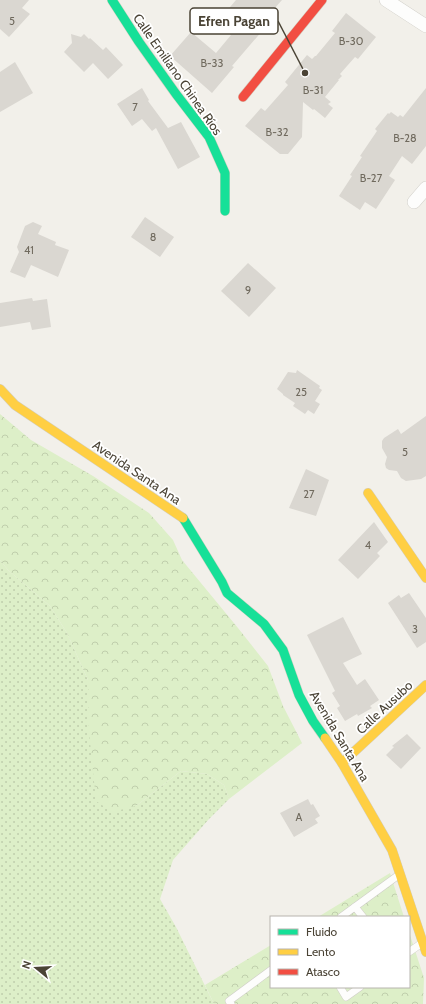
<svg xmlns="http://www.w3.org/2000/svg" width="426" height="1004" font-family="Cabin,sans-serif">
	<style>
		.grass { fill: url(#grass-dots) }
		.forest { fill: url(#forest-crowns) }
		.building { fill: #dad7d1 }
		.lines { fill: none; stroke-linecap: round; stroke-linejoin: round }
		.lane-casing { stroke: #d0cec8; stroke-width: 8 }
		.street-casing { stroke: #d0cec8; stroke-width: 14 }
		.fast-casing { stroke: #d2cec0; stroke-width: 10 }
		.slow-casing { stroke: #d2cec0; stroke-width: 10 }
		.jam-casing { stroke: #d2cec0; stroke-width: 10 }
		.lane { stroke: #fdfdfc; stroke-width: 7 }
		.street { stroke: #fdfdfc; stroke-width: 13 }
		.fast { stroke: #16e098; stroke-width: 9 }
		.slow { stroke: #ffcf43; stroke-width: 9 }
		.jam { stroke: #f24e42; stroke-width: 9 }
		.labels { text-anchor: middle; stroke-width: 3.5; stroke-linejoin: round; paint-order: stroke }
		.number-label { font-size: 11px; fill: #706a5e }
		.street-label { font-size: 13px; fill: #4a4335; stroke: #fff }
		.leader { fill: none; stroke: #4a4335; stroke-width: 1.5 }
		.callout-dot { fill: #4a4335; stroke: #fff; stroke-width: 1.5 }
		.callout { fill: #fff; stroke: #4a4335; stroke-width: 1.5 }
		.callout-label { font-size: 14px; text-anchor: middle; font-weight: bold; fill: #4a4335 }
	</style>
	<defs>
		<pattern id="grass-dots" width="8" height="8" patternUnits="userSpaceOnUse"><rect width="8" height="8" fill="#ddefc8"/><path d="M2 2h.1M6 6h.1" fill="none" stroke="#bfceac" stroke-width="1.8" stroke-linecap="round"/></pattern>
		<pattern id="forest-crowns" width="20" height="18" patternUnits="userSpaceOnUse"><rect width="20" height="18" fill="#ddefc8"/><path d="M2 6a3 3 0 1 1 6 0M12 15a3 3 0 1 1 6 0" fill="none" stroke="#bfceac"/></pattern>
	</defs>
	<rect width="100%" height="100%" fill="#f2f0ea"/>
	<polygon class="grass" points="0,560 8,570 50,606 67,633 88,680 88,722 136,806 181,771 207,774 224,785 229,799 209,819 173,860 160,899 176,927 214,1004 0,1004"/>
	<g class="forest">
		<polygon points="0,414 31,440 93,476 149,513 173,540 182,560 238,628 268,666 283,706 302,743 229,799 224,785 207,774 181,771 136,806 112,812 96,801 88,722 88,680 67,633 50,606 8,570 0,560"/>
		<polygon points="390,873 404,917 318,917"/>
		<polygon points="409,932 424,978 423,1004 214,1004 205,985 271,945 271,987 409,987"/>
	</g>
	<g class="building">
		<polygon points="0,0 29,0 22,8 30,14 9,37 0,29"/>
		<polygon points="236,0 282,0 265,19 269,23 232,66 234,67 212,93 170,56 191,32 216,53 231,35 221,26 223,24 220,22 226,15 225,13"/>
		<polygon points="346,13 376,37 358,59 355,57 340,74 342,76 338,80 339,80 325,97 331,102 328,104 333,108 325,118 314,109 313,110 303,102 302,137 288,154 280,154 245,126 261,108 265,111 288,85 285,82 307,55 312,59 315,56 316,56 335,33 332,31"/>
		<polygon points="71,34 81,37 84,34 89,39 90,38 103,50 106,47 123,65 108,79 93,63 84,72 64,52 72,43"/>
		<polygon points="15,62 33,93 0,112 0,72"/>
		<polygon points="142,88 149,100 148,101 168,128 181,122 200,157 178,169 156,128 152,131 142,119 132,126 117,104"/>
		<polygon points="426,88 426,146 412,164 402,156 389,176 395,180 376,209 365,202 360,210 339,196 352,176 350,175 362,157 360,156 377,131 375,129 388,113 389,114 391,112 398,117 400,115 403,117"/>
		<polygon points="145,217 174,237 160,257 131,237"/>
		<polygon points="33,222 42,226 38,234 56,242 55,245 69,250 58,277 31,265 25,278 10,272 19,252 17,247 25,226"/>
		<polygon points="248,263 276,288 249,317 221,291"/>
		<polygon points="32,298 33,301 47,299 51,327 32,330 30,322 0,327 0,303"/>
		<polygon points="297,370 320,386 319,388 322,390 315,401 320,404 314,414 308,410 305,414 293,406 295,403 283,395 283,394 277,389 288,372 296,373"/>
		<polygon points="426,416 426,476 421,479 406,481 401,478 397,471 389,470 386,468 385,464 387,457 382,448 382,441 384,438 398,429 401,434"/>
		<polygon points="306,469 329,480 316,516 289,508"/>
		<polygon points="374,522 388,542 377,553 380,556 358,579 338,560"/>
		<polygon points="409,593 426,618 426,642 417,648 388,603 399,595 401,598"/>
		<polygon points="343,617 362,654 343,663 357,685 365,679 379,700 370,706 372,708 358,716 357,714 345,721 337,708 340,706 332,693 335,691 307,635"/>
		<polygon points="407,734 421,748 401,769 386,755 394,747 392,746"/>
		<polygon points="308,799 311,805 313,804 320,816 315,819 318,823 294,837 280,813"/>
	</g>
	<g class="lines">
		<defs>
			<g id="lane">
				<polyline points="355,907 363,917"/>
				<polyline points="341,917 400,874"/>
				<polyline points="409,952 422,943"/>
				<polyline points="340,987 346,997 360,987"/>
				<polyline points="231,1004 229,1001 271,970"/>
			</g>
			<g id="street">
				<polyline points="386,0 426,26"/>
				<polyline points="414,202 426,188"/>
			</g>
			<g id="fast">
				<polyline points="112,0 139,42 176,94 209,137 225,173 225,211"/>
				<polyline points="183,518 222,582 227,593 264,624 283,650 299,695 313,721 325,738"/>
			</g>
			<g id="slow">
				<polyline points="0,389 15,405 183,518"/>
				<polyline points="368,493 426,578"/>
				<polyline points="325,738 342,763 392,850 426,952"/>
				<polyline points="342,763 426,685"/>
			</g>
			<polyline id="jam" points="243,97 322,0"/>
		</defs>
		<use href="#lane" class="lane-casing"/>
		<use href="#street" class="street-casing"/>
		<use href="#fast" class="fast-casing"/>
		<use href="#slow" class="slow-casing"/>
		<use href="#jam" class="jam-casing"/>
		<use href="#lane" class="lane"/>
		<use href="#street" class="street"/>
		<use href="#fast" class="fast"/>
		<use href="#slow" class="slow"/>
		<use href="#jam" class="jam"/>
	</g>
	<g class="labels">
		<g class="number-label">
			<text x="12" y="25">5</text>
			<text x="351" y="45">B-30</text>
			<text x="212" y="67">B-33</text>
			<text x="313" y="94">B-31</text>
			<text x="135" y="111">7</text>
			<text x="277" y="136">B-32</text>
			<text x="405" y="142">B-28</text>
			<text x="371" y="182">B-27</text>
			<text x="153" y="241">8</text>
			<text x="29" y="254">41</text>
			<text x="248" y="294">9</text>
			<text x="301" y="396">25</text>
			<text x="405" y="456">5</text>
			<text x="309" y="498">27</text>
			<text x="368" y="549">4</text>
			<text x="415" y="633">3</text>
			<text x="299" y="821">A</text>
		</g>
		<g class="street-label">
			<text transform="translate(178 74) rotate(55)" y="5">Calle Emiliano Chinea Ríos</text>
			<text transform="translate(137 472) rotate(34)" y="5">Avenida Santa Ana</text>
			<text transform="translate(384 707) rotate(-43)" y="5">Calle Ausubo</text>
			<text transform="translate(340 736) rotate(59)" y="5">Avenida Santa Ana</text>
		</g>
	</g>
	<path class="leader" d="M305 73L278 21"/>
	<circle class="callout-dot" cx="305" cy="73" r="4"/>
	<rect class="callout" x="190" y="8" width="88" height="26" rx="4"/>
	<g class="callout-label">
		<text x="234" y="26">Efren Pagan</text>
	</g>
	<rect x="270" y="916" width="140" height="72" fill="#ffffff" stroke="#b7b4ae"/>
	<rect x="278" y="929" width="20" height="6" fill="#16e098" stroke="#b7b4ae"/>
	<text x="306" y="936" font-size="12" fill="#4a4335">Fluido</text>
	<rect x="278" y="949" width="20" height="6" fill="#ffcf43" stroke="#b7b4ae"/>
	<text x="306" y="956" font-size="12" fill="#4a4335">Lento</text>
	<rect x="278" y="969" width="20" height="6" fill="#f24e42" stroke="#b7b4ae"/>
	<text x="306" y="976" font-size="12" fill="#4a4335">Atasco</text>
	<g transform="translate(36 968) rotate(288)" stroke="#ffffff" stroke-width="3" paint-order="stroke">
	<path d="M0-3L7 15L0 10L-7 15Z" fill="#4a4335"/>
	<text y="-6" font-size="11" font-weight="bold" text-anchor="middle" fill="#4a4335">N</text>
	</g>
</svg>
